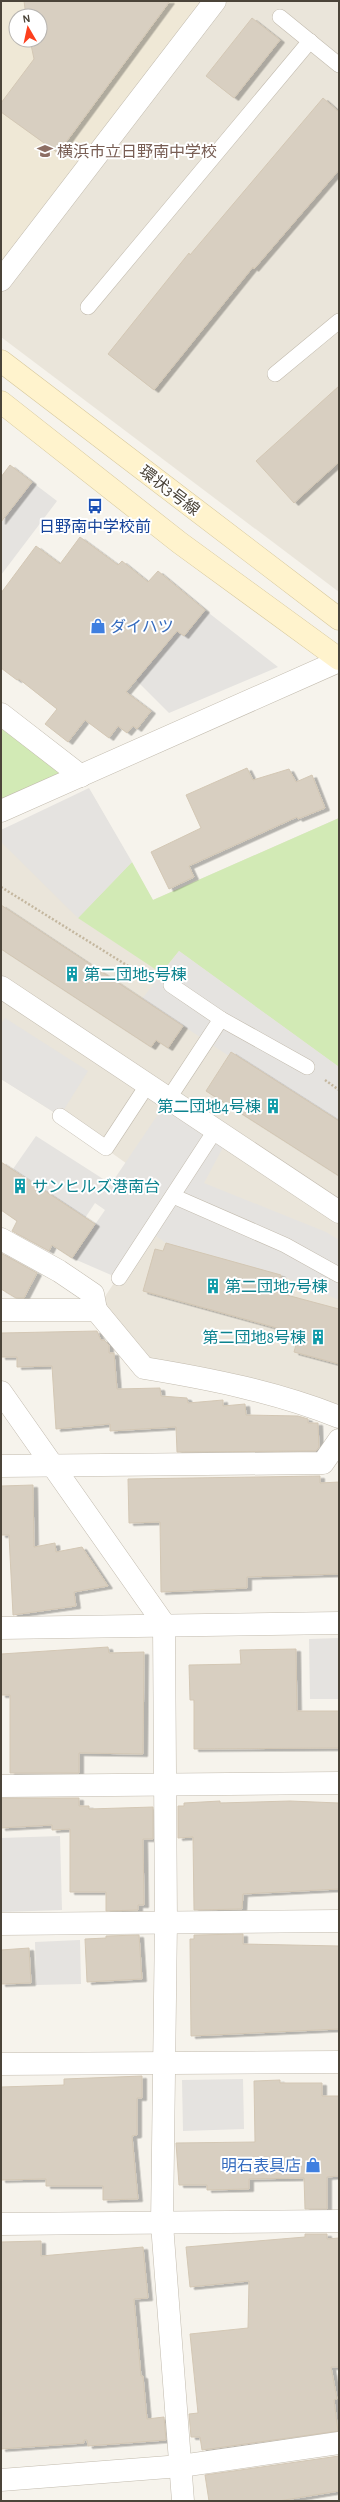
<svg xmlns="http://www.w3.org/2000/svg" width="340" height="2502" font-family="'Alegreya Sans','Noto Sans JP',sans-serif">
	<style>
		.residential { fill: #eae5da }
		.education { fill: #efe8d6; fill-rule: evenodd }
		.green { fill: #d2eab5 }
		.parking { fill: #e5e3e0 }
		.building { fill: #d8cfc1; stroke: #d3c7b4; filter: url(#shadow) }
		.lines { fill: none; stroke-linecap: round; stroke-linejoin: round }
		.lane-casing { stroke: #c2bbae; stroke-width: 16 }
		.street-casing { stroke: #c2bbae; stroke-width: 23 }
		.secondary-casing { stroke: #d6c79b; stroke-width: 23 }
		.path { stroke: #c4b79f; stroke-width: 2.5; stroke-dasharray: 2 2; stroke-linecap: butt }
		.lane { stroke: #fff; stroke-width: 15 }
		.street { stroke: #fff; stroke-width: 22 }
		.secondary { stroke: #fff3cd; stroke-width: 22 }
		.labels { text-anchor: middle; stroke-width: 4; stroke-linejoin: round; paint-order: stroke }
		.education-label { font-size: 16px; fill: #785e54; stroke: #fff; text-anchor: start }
		.street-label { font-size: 16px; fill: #4b4439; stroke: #fff }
		.transit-label { font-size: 16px; fill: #164399; stroke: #fff }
		.shop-label { font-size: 16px; fill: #366cbe; stroke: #fff; text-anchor: start }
		.culture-label { font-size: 16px; fill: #0d838f; stroke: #fff; text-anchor: start }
	</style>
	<defs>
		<filter id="shadow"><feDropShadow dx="4.5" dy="2.5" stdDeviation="0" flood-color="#0004"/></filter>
	</defs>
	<rect width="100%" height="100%" fill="#f6f3ec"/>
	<g class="residential">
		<polygon points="215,1 339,1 339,592 1,337 1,280"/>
		<polygon points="91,792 153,900 339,818 339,1417 144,1368 96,1310 172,1196 60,1116 1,1079 1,830"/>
	</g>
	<path class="education" d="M1 1H209L1 262ZM16 16H40V40H16Z"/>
	<g class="green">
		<polygon points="1,714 81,776 1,811"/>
		<polygon points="339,818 339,1067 179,951 161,973 78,918 132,862 153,900"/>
	</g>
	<g class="parking">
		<polygon points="32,482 57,501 1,575 1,502 11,509"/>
		<polygon points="205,610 278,667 169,713 136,680 160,616 184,636"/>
		<polygon points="89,788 132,862 78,918 1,842 1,830"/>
		<polygon points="179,951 339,1067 339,1121 229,1056 142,999"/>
		<polygon points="5,1018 88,1071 60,1116 1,1079 1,1024"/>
		<polygon points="169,1098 228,1138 204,1183 326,1232 339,1240 339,1300 280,1275 166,1243 149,1231 118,1278 72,1258 105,1210 95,1203 85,1218 13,1169 36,1136 111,1184"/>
		<polygon points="339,1638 339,1699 310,1699 309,1639"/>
		<polygon points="60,1836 62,1910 1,1912 1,1838"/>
		<polygon points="80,1940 81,1984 36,1985 35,1942"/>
		<polygon points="243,2079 244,2129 183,2131 182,2080"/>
	</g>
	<g class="building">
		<polygon points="24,1 170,1 58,153 1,112 1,103 34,59 30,40 40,40 40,16 26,16"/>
		<polygon points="252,18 280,40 234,98 206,76"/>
		<polygon points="323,98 339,112 339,170 254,269 253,267 154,390 108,354 189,253 190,255"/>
		<polygon points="339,386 339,462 294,503 256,461"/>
		<polygon points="10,465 32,482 1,522 1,477"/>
		<polygon points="80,537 118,565 122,561 148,582 158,571 205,610 184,636 177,631 126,692 151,711 137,729 133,726 127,733 118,726 109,738 85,720 68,742 45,724 57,709 19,679 17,680 1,668 1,593 36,546 60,564"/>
		<polygon points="247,768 253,780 289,769 296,782 312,775 325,808 298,819 297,817 189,866 194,877 169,889 151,852 201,828 186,795"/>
		<polygon points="1,905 183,1026 168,1048 156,1040 151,1047 1,949"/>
		<polygon points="231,1052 339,1121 339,1176 206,1091"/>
		<polygon points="1,1162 95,1224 72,1258 52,1245 49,1251 12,1231 17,1221 1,1210"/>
		<polygon points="166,1243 281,1275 278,1285 285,1287 283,1294 339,1309 339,1364 294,1352 299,1334 143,1291 155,1249 163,1251"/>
		<polygon points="1,1253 37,1273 24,1298 16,1298 1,1289"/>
		<polygon points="97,1331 101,1340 104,1340 109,1345 109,1353 114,1353 117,1389 160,1388 161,1396 187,1398 188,1403 223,1400 223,1406 245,1404 246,1415 298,1416 308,1419 308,1423 318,1423 319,1447 316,1451 177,1452 176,1427 110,1431 110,1424 56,1429 52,1366 17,1367 17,1357 1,1357 1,1333"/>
		<polygon points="320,1476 320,1483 339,1482 339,1574 247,1577 247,1588 161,1592 160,1522 129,1523 128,1479"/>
		<polygon points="33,1485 34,1547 55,1543 56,1552 82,1547 108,1586 74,1592 76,1606 13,1615 9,1535 1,1535 1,1486"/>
		<polygon points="108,1647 109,1653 144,1652 143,1754 79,1753 79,1773 10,1773 10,1695 1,1695 1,1654"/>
		<polygon points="296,1649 297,1711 339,1711 339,1748 194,1749 194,1700 190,1700 189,1665 241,1664 240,1650"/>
		<polygon points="1,1798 79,1798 79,1806 89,1806 89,1809 153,1807 153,1839 143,1839 144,1905 138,1905 138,1910 106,1911 106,1892 70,1892 70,1829 52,1830 52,1825 1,1828"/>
		<polygon points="220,1801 220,1803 290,1801 339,1803 339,1889 243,1894 242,1909 194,1910 193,1837 178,1838 178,1806 184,1806 184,1803"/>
		<polygon points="243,1934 243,1944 339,1946 339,2029 191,2036 190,1939 194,1939 194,1935"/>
		<polygon points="139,1935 142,1979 87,1982 85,1939 106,1938 106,1936"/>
		<polygon points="29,1948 31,1983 1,1984 1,1950"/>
		<polygon points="142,2076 142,2098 137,2098 137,2135 132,2136 138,2199 103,2200 103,2186 46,2186 46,2179 1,2180 1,2087 64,2085 64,2079"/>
		<polygon points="280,2080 280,2083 322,2083 322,2096 339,2096 339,2176 327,2177 327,2209 305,2209 304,2178 249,2179 249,2189 207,2190 207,2185 179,2185 176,2143 255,2142 254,2081"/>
		<polygon points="305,2234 327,2234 327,2239 339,2238 339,2367 331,2367 337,2399 334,2400 338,2431 202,2450 200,2437 191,2437 189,2414 198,2413 190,2334 248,2328 249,2281 190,2287 186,2247 305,2237"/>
		<polygon points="41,2241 41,2256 143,2247 148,2298 134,2299 141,2376 143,2376 147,2419 164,2417 166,2440 88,2446 87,2440 84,2440 84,2443 1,2449 1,2242"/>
		<polygon points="339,2456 339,2491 279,2501 209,2501 205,2475"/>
	</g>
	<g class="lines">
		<defs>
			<g id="lane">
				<polyline points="280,17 339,65"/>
				<polyline points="88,307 310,41"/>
				<polyline points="275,374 339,321"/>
				<polyline points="221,1019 307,1067"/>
				<polyline points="169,1098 221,1019 171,985"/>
				<polyline points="60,1116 106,1148 148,1084"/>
				<polyline points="173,1196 285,1245 339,1275"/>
				<polyline points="119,1278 216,1129"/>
			</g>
			<g id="street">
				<polyline points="1,280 215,1"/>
				<polyline points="1,714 81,776"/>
				<polyline points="1,811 339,661"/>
				<polyline points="1,987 339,1212"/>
				<polyline points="1,1239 59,1271 93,1294 96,1310"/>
				<path d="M1 1310H96L144 1368C211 1379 276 1392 339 1417"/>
				<polyline points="1,1392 164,1624 166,1922 162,2224 183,2501"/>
				<polyline points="1,1466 323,1463 339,1440"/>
				<polyline points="1,1628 339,1623"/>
				<polyline points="1,1786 339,1783"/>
				<polyline points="1,1924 339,1921"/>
				<polyline points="1,2064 339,2062"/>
				<polyline points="1,2224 339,2221"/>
				<polyline points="1,2480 181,2466 339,2443"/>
			</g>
			<g id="secondary">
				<polyline points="1,361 339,619"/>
				<polyline points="1,402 180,543 339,659"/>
			</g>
		</defs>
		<use href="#lane" class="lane-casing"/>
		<use href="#street" class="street-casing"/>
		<use href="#secondary" class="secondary-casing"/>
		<g class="path">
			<polyline points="1,887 149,979"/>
			<polyline points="325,1080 339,1090"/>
		</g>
		<use href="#lane" class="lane"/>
		<use href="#street" class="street"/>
		<use href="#secondary" class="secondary"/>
	</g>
	<defs>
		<symbol id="school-bare" viewBox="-9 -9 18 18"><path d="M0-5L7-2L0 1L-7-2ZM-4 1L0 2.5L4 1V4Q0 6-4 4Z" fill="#8d6e63" stroke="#fff" stroke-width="2.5" paint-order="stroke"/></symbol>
		<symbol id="bus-bare" viewBox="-9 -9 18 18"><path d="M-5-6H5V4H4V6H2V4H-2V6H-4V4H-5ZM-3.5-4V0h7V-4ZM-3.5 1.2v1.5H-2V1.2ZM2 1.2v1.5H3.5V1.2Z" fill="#1a4fb4" stroke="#fff" stroke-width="2.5" paint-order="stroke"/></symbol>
		<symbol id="shop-bare" viewBox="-9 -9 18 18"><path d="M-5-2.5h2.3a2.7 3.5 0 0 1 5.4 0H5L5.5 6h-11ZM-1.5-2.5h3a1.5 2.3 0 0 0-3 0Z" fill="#3f7fe0" stroke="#fff" stroke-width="2.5" paint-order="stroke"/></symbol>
		<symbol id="building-bare" viewBox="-9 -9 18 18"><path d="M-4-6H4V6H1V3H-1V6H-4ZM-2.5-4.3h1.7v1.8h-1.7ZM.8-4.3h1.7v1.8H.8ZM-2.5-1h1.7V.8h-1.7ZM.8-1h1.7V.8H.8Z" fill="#0f9aa8" stroke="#fff" stroke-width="2.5" paint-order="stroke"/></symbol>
	</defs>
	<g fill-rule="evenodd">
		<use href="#school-bare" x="34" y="140" width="22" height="22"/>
		<use href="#bus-bare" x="84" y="495" width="22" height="22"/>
		<use href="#shop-bare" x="87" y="615" width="22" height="22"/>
		<use href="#building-bare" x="61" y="963" width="22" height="22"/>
		<use href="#building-bare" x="262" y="1095" width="22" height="22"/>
		<use href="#building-bare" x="9" y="1175" width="22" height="22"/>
		<use href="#building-bare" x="202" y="1275" width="22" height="22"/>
		<use href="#building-bare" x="307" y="1326" width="22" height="22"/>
		<use href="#shop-bare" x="302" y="2154" width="22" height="22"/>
	</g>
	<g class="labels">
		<g class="education-label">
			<text x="57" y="157">横浜市立日野南中学校</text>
		</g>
		<g class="street-label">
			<text transform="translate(170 490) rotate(37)" y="6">環状3号線</text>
		</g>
		<g class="transit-label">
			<text x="95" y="532">日野南中学校前</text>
		</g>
		<g class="shop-label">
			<text x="110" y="632">ダイハツ</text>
			<text x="301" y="2171" text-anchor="end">明石表具店</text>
		</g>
		<g class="culture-label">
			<text x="84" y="980">第二団地5号棟</text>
			<text x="261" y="1112" text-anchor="end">第二団地4号棟</text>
			<text x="32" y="1192">サンヒルズ港南台</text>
			<text x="225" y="1292">第二団地7号棟</text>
			<text x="306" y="1343" text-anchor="end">第二団地8号棟</text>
		</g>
	</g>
	<rect width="340" height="2502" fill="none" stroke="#4b4439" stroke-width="4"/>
	<g transform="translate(28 28) rotate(351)"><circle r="19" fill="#ffffff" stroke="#b7b4b0"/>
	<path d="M0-3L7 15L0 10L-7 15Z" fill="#fc3f1d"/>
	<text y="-6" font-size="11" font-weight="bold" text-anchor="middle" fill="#4b4439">N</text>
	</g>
</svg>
